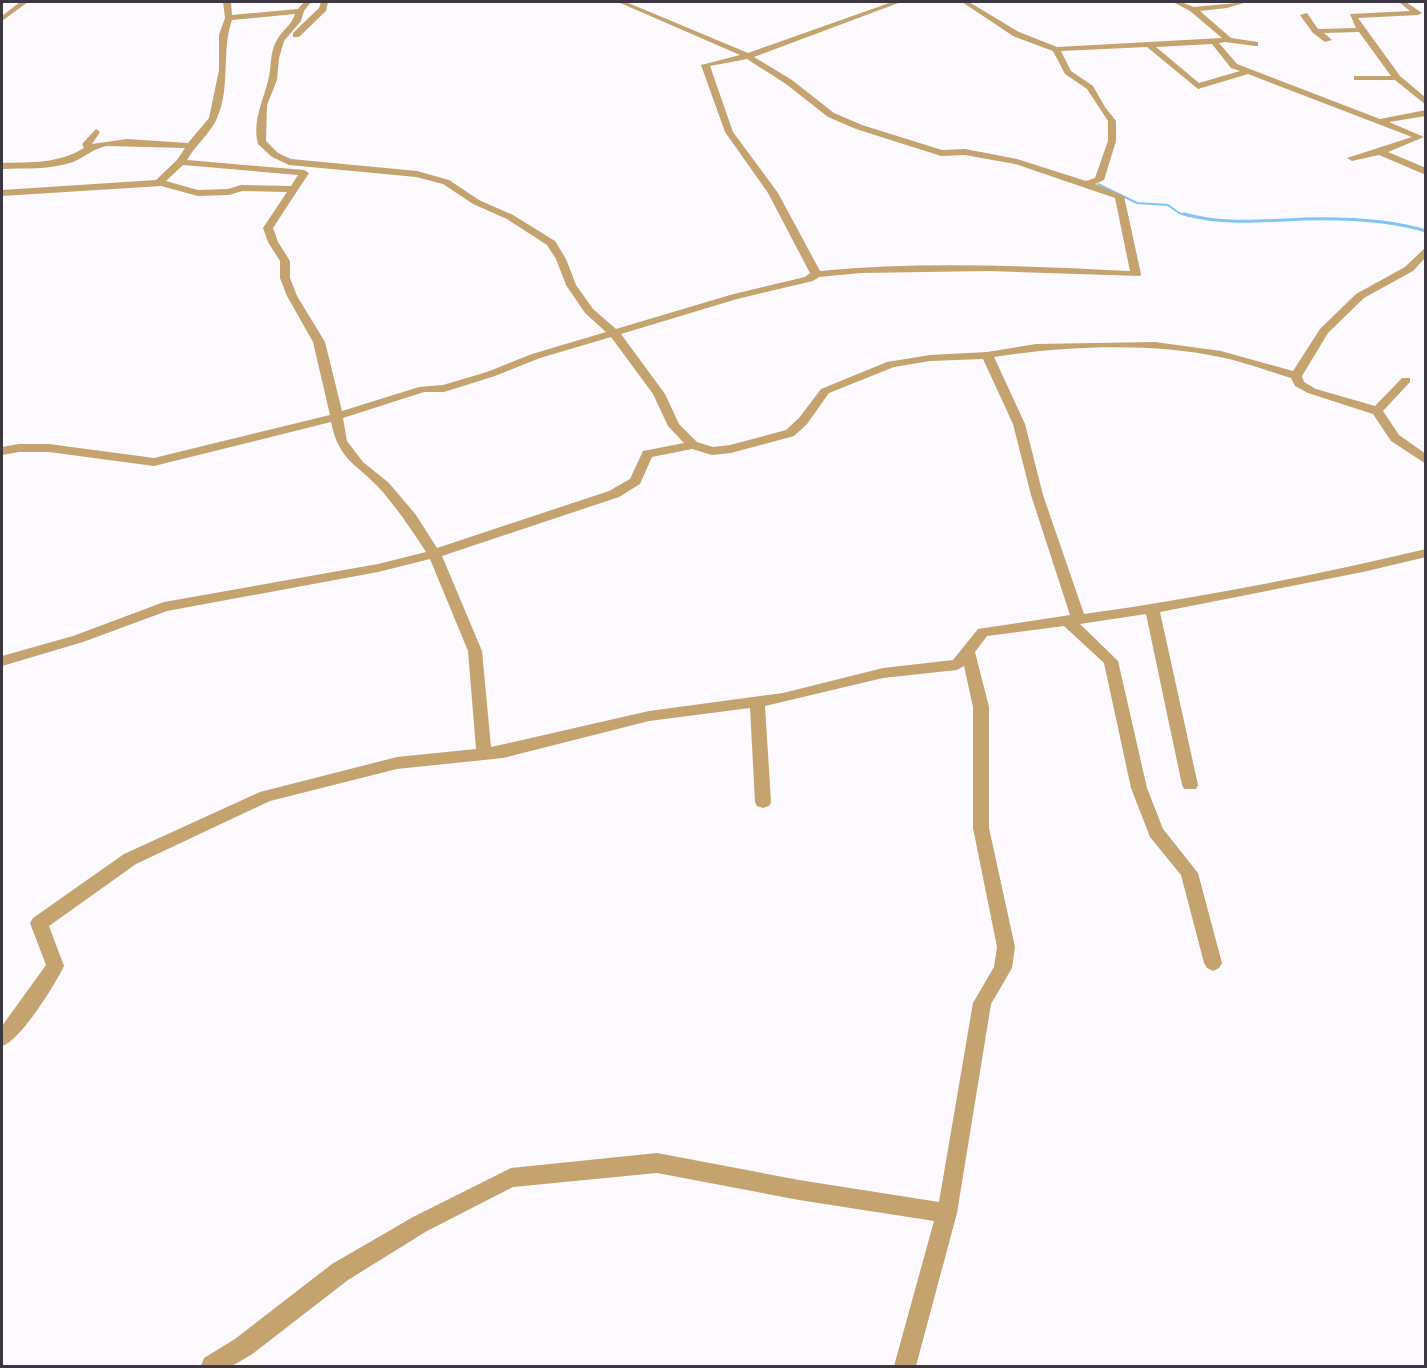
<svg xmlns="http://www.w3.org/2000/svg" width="1427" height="1368" font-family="'IBM Plex Serif',serif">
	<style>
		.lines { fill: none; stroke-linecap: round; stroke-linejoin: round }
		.stream-far1 { stroke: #82c4f3; stroke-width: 2 }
		.stream { stroke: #82c4f3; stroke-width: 3 }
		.minor { fill: #c5a36e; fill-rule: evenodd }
	</style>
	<rect width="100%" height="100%" fill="#fcfaff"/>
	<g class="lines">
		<polyline class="stream-far1" points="1098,184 1137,203 1168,205 1179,213 1189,216"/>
		<path class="stream" d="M1184 214C1222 225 1264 221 1303 219 1340 218 1390 220 1426 231"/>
		<g class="minor">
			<polygon points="20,2 28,2 2,21 2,16"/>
			<path d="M223 2H231L232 15 298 9 304 2H311L304 11 301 21 284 41 279 58 277 80 267 105 266 141 278 153 291 159 417 171 449 180 479 200 513 215 555 241 566 259 576 285 593 309 616 329 730 295 805 277 810 273 768 193 725 132 701 65 740 55 618 2H626L748 53 892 2H901L754 57 792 80 834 113 862 125 942 150 965 149 1017 159 1086 181 1095 178 1108 141V121L1087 89 1065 74 1053 51 1013 36 962 2H969L1019 32 1057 47 1222 38 1190 11 1173 2H1181L1194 7 1247 2 1227 8 1200 11 1231 38 1258 42V46H1255L1225 42 1219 43 1237 64 1380 119 1426 110V116L1389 122 1424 137 1388 152 1426 168V175L1379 155 1352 161 1347 158 1412 137 1248 74 1198 89 1147 47 1061 51 1071 71 1093 86 1105 107 1116 121V141L1104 180 1095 184 1124 196 1141 274 1140 276 989 271 861 273 819 277 813 281 737 299 621 334 665 394 679 424 697 442 713 447 730 445 786 430 799 418 821 389 887 362 930 355 987 352 1036 344 1155 342 1221 351 1293 371 1320 329 1356 294 1405 267 1426 247V257L1413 271 1364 298 1328 333 1302 376 1304 382 1316 389 1375 406 1402 378H1410V382L1383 411 1399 435 1426 454V464L1391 441 1373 414 1308 393 1295 386 1291 378C1268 371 1244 362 1220 357 1151 342 1063 346 994 357L1025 424 1043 495 1084 614C1198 598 1313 576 1426 549V557L1363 572 1160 612 1198 785 1196 789H1184L1182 785 1146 614 1080 624 1118 661 1147 788 1163 829 1198 873 1222 963 1219 968 1213 971 1207 968 1204 963 1181 875 1150 837 1131 788 1104 663 1064 626 987 636 975 652 989 707V828L1015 947 1012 968 991 1004 957 1213 916 1366H894L934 1221 799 1200 657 1173 513 1187 427 1231 348 1280 251 1355 232 1366H201L204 1358 235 1339 332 1264 413 1217 511 1168 657 1153 799 1180 939 1202 973 1003 994 967 997 947 973 828V707L964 666 957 670 883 678 765 706 771 802 769 806 763 808 757 806 755 802 750 708 649 721 503 758 397 769 270 801 136 864 49 926 64 966C55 985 20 1041 2 1046V1026L46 965 30 923 33 918 124 854 260 792 397 757 476 749 468 651 430 559 378 572 167 611 83 642 2 666V656L73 636 164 602 378 564 426 552C412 530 398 510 382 491 358 464 339 462 331 422L154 466 49 452H19L2 455V447L19 444H49L154 458 330 415 313 342 287 296 280 278V261L268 242 263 228 287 192 242 191 229 195 198 196 161 186 2 196V190L156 180 177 160 185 148 107 146C94 148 85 157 73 162 50 170 25 168 2 169V163C31 162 58 164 84 148L82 144 96 129 100 132 92 144 127 139 188 143 209 118 219 70V35L225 18ZM295 14C292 25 282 30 277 40 269 53 272 68 268 81 263 101 252 122 258 144L272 157 289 165 416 177 443 184 473 204 507 219 547 245 556 259 566 285 585 313 606 332 532 354 487 372 443 385 419 387 342 411 325 342 297 296 290 278V261L278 242 273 228 309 173 304 170 187 160C195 146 212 131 217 118 231 87 221 51 232 20ZM1212 44 1231 68 1240 71 1199 83 1156 47ZM747 59 786 84 828 117 856 129 941 156 965 155 1015 164 1115 198 1130 271C1027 266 923 261 820 271L778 193 733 132 710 66ZM183 165 298 175 291 186 241 185 228 189 198 190 166 181ZM611 337 653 394 668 426 684 443 643 451 630 479 609 491 437 548 416 515 389 483 363 462 347 441 343 418 424 392H444L495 376 540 358ZM983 359 1013 424 1031 495 1070 615 978 629 953 660 883 668 783 693 649 711 491 747 482 651 442 556 619 497 640 484 652 457 692 449 712 455 731 453 794 436 807 424 829 393 894 367 930 361Z"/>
			<polygon points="321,2 328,2 326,11 299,37 293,37 293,33 319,8"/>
			<polygon points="1399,2 1406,2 1422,13 1418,15 1358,18 1400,76 1426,98 1426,105 1395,80 1354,80 1354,76 1391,76 1359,32 1324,33 1332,40 1325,42 1313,33 1300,15 1307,13 1318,29 1356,28 1350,14 1410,11"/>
		</g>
	</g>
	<rect width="1427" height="1368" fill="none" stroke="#3c3740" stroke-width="6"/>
</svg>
